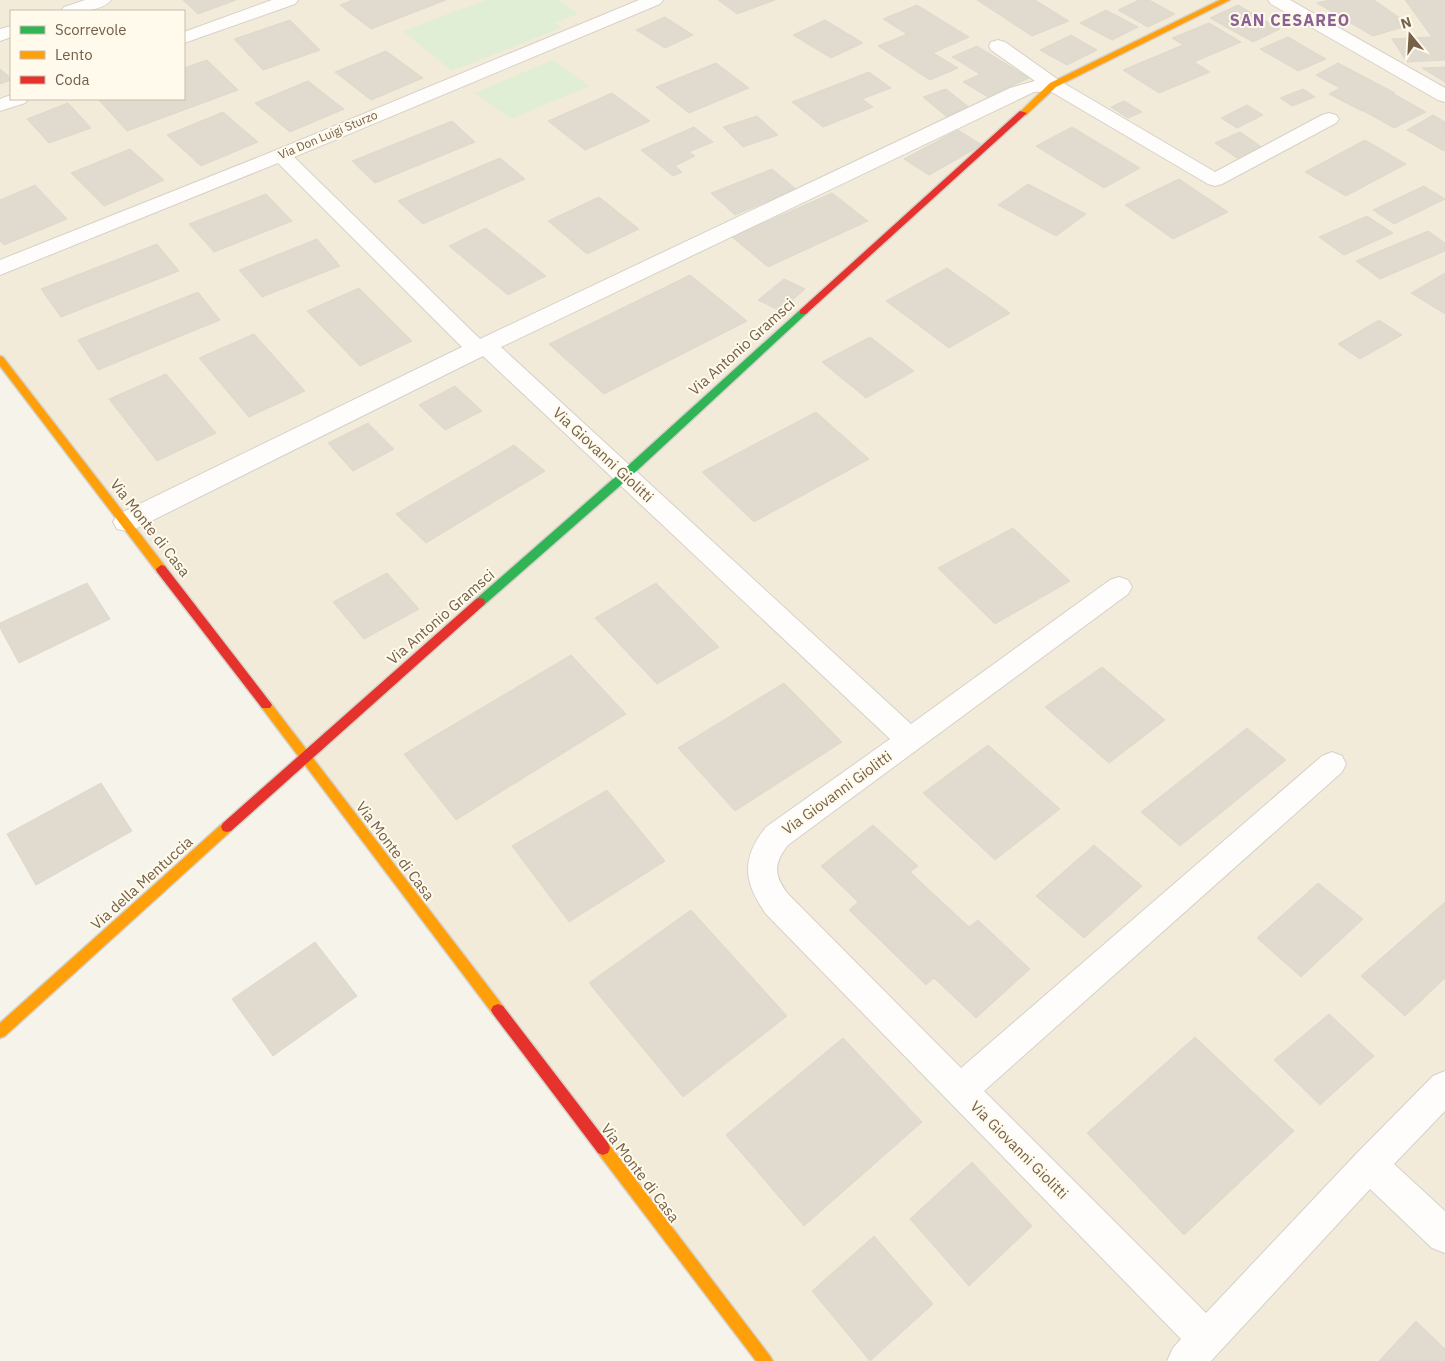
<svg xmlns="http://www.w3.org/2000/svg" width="1445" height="1361" font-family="'IBM Plex Sans',sans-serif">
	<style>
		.residential { fill: #f2ebda; fill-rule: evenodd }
		.green { fill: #dfeed5 }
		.building { fill: #e1dacf; stroke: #dfd8cc }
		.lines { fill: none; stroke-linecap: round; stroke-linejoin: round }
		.street-casing { stroke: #d6d1c8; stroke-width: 2 }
		.fast-casing { stroke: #d6d1c8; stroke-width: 3 }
		.slow-casing { stroke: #d6d1c8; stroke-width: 3 }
		.jam-casing { stroke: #d6d1c8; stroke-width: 3 }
		.street { fill: #fefdfc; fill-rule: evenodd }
		.fast { fill: #30b455; fill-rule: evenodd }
		.slow { fill: #ff9f0a; fill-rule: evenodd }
		.jam { fill: #e5322d; fill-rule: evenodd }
		.labels { text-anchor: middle; stroke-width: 4; stroke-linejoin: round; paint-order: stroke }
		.far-street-label { font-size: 12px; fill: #75614a; stroke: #fffaeb }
		.street-label { font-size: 15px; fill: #75614a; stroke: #fffaeb }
		.far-district-label { font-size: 16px; font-weight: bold; letter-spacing: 1px; fill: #8a6192; stroke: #fffaeb }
	</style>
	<rect width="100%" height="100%" fill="#f6f4ea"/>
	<path class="residential" d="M0 0H1445V1361H772L0 359ZM11 11H184V99H11Z"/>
	<g class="green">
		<polygon points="486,0 559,0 578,14 554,23 561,28 452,71 403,31"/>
		<polygon points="553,60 589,86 511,119 475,93"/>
	</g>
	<g class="building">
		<polygon points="183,0 236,0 198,14"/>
		<polygon points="353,0 446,0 371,29 340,5"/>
		<polygon points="718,0 775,0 737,14"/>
		<polygon points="977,0 1035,0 1069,21 1032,36"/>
		<polygon points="1139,0 1149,0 1175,14 1148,27 1118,10"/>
		<polygon points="1330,0 1374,0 1410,25 1373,36 1317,3"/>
		<polygon points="1405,0 1445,0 1445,60 1407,62 1392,39 1432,37"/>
		<polygon points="917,5 969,37 933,53 958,68 930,80 878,46 907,34 883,19"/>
		<polygon points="1238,5 1280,29 1253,42 1210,18"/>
		<polygon points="1106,10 1138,27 1112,40 1080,23"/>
		<polygon points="665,17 693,35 665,48 636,30"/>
		<polygon points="290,20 320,50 263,70 234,39"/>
		<polygon points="825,20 863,43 831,58 793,35"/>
		<polygon points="1209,23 1241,42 1194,62 1210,72 1159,93 1123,70 1183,45 1172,38"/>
		<polygon points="1071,35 1097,50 1067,65 1040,50"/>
		<polygon points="1288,37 1326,59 1298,71 1260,49"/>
		<polygon points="977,46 1029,78 988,97 963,82 980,74 952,57"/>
		<polygon points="386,51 423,78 371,100 335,72"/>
		<polygon points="207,60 238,90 127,131 98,99 184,99 184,68"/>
		<polygon points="716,63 749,88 689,113 656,87"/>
		<polygon points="1338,63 1395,93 1394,94 1362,111 1329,94 1340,88 1316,75"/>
		<polygon points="1445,67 1445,82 1422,68"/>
		<polygon points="0,69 11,78 11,80 0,84"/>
		<polygon points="869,72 891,88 862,99 873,107 823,127 792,102"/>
		<polygon points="308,81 344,109 290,132 255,103"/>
		<polygon points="946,89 970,108 947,117 923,97"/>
		<polygon points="1303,89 1315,97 1292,106 1280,98"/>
		<polygon points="612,93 650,121 585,150 548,121"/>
		<polygon points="1394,94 1426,112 1394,128 1362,110"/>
		<polygon points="1124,101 1142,112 1128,118 1111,107"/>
		<polygon points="68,103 91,128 49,143 27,119"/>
		<polygon points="1247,105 1263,115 1237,128 1221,118"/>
		<polygon points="223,112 258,142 201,166 167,135"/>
		<polygon points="1433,115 1445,122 1444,151 1407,130"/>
		<polygon points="757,116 778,135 743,147 723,127"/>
		<polygon points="452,121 475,142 375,183 352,161"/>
		<polygon points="694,127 713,142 689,152 695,156 675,166 682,172 673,176 641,150"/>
		<polygon points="1072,127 1140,168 1104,188 1036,146"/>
		<polygon points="958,130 982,145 929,175 904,159"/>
		<polygon points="1240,132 1263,148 1237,158 1215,143"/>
		<polygon points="1365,140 1406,164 1346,196 1305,172"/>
		<polygon points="130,149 164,180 104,206 71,173"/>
		<polygon points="500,158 525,179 423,224 398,201"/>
		<polygon points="772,169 796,189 735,215 711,193"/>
		<polygon points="1179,179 1228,212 1173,239 1125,205"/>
		<polygon points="1028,184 1086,214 1056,236 998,205"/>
		<polygon points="35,185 67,219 4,245 0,241 0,200"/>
		<polygon points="1424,186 1445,199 1394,224 1373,210"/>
		<polygon points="832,193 868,221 768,267 732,237"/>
		<polygon points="266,194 292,221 214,252 189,224"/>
		<polygon points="599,197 639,229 587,254 548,221"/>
		<polygon points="1367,216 1393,233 1344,255 1319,237"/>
		<polygon points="486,228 546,276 508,295 449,246"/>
		<polygon points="1428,231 1445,243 1445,251 1380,279 1356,261"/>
		<polygon points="317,239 340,266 262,297 239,270"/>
		<polygon points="157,244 179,271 61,317 41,289"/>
		<polygon points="947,268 1010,313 949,348 886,301"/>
		<polygon points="1445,273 1445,314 1411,293"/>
		<polygon points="690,275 747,321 604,394 549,344"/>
		<polygon points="784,279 805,289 780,311 758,300"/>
		<polygon points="359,288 412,341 360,366 307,311"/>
		<polygon points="198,292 220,320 98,370 78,340"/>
		<polygon points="1379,320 1402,335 1360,359 1338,344"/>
		<polygon points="254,334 305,391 249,417 199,358"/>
		<polygon points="870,337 914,371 866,398 822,362"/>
		<polygon points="166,374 216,433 157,461 109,399"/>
		<polygon points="455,386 482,411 445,430 419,405"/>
		<polygon points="816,412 869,459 754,522 702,472"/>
		<polygon points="368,423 394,449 353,471 328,443"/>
		<polygon points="514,445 545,471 426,543 396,514"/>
		<polygon points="1013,528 1070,581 995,624 938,568"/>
		<polygon points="387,573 419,609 364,639 333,602"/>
		<polygon points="87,583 110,619 19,663 0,628 0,623"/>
		<polygon points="656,583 719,647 657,684 595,618"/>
		<polygon points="571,655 626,714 456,820 404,754"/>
		<polygon points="1102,667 1165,720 1109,763 1045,707"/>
		<polygon points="784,683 842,742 735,811 678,748"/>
		<polygon points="1247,728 1286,760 1180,846 1141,812"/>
		<polygon points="988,745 1060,809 995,860 923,793"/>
		<polygon points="101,783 132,831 36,885 7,834"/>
		<polygon points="607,790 665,861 569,922 512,846"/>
		<polygon points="873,825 918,866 910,872 969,927 978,920 1030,969 976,1018 934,978 926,985 849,910 858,902 821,866"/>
		<polygon points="1094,845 1142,886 1084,938 1036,896"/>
		<polygon points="1318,883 1363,919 1301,977 1257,938"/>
		<polygon points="1445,902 1445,978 1405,1016 1361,976"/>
		<polygon points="691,910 787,1016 683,1097 589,983"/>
		<polygon points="315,942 357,996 273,1056 232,999"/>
		<polygon points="1329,1014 1374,1056 1320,1105 1274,1060"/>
		<polygon points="1195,1037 1294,1131 1184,1235 1087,1133"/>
		<polygon points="843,1038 922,1122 804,1226 726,1135"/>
		<polygon points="972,1162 1032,1226 969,1286 910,1219"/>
		<polygon points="874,1236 933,1304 870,1361 812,1291"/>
		<polygon points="1416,1321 1445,1349 1445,1361 1379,1361"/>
	</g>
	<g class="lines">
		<defs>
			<g id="street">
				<path d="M85 0H111C102 12 74 12 61 11L64 7Z"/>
				<polygon points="272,0 298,0 295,4 184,43 184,32"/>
				<path d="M639 0H663L660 4 294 157 480 339 1010 88 1035 81 991 50 989 46 991 42 998 40 1005 42 1060 81 1215 172 1322 115 1329 113 1336 115 1339 119 1336 123 1222 184 1215 186 1208 184 1050 91 1034 92 501 347 911 724 1110 580 1119 577 1128 580 1132 587 1128 594 788 845C773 864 774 876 788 894L961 1068 1322 756 1332 752 1342 756 1346 764 1342 772 984 1091 1206 1313 1357 1153 1433 1076 1445 1071V1111L1394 1164 1445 1211V1253L1432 1248 1370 1189 1211 1361H1167L1173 1348 1181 1339 766 914C743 881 741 859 766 827L890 739 483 356 135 529 126 531 117 529 113 522 117 515 462 347 278 163 0 275V260L274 151Z"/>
				<polygon points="1268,0 1290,0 1445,88 1445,102 1438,100 1271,4"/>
				<polygon points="11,26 11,37 0,41 0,29"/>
				<polygon points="11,95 11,99 28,99 25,103 0,111 0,99"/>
			</g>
			<polygon id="fast" points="803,309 808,312 806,314 629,478 484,605 476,605 475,602 476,599 621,472 800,310"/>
			<g id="slow">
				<polygon points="1220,0 1230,0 1056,87 1026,115 1019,113 1050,83"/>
				<polygon points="0,356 3,357 165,566 166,569 165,572 157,572 0,366"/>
				<polygon points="266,700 270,702 503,1006 505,1010 503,1014 498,1016 493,1014 262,708 260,705 262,702"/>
				<polygon points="227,822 231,823 233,827 231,831 5,1036 0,1038 0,1023 223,823"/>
				<polygon points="603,1141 608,1143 770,1356 773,1361 756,1361 598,1153 596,1148 598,1143"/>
			</g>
			<g id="jam">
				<polygon points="1020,111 1027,113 806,314 800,314 800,310"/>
				<polygon points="161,565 165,566 270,702 272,705 270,708 262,708 157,572 156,569"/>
				<polygon points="480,598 484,599 485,602 484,605 231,831 227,832 223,831 221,827 223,823 476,599"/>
				<polygon points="498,1004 503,1006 608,1143 610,1148 608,1153 603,1155 598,1153 493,1014 491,1010 493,1006"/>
			</g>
		</defs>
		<use href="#street" class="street-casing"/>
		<use href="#fast" class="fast-casing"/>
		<use href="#slow" class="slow-casing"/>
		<use href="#jam" class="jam-casing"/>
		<use href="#street" class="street"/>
		<use href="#fast" class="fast"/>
		<use href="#slow" class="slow"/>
		<use href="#jam" class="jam"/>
	</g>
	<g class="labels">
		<g class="far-street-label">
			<text transform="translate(328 135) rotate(-23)" y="4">Via Don Luigi Sturzo</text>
		</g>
		<g class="street-label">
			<text transform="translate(742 347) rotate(-42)" y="5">Via Antonio Gramsci</text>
			<text transform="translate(603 455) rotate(43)" y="5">Via Giovanni Giolitti</text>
			<text transform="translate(150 528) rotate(52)" y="5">Via Monte di Casa</text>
			<text transform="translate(441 617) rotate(-41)" y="5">Via Antonio Gramsci</text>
			<text transform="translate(837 793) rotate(-36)" y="5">Via Giovanni Giolitti</text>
			<text transform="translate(395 851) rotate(53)" y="5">Via Monte di Casa</text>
			<text transform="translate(142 883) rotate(-42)" y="5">Via della Mentuccia</text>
			<text transform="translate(1019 1150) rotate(45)" y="5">Via Giovanni Giolitti</text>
			<text transform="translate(640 1173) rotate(53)" y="5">Via Monte di Casa</text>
		</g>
		<g class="far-district-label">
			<text x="1290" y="26">SAN CESAREO</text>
		</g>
	</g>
	<rect x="10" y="10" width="175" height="90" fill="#fffaeb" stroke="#c8bdab"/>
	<rect x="20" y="26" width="25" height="8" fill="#30b455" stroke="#c8bdab"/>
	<text x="55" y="35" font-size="15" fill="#75614a">Scorrevole</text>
	<rect x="20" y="51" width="25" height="8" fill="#ff9f0a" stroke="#c8bdab"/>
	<text x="55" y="60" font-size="15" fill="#75614a">Lento</text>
	<rect x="20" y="76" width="25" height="8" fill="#e5322d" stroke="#c8bdab"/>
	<text x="55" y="85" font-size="15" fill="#75614a">Coda</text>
	<g transform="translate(1410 35) rotate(342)" stroke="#fffaeb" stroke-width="4" paint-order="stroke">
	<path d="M0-4L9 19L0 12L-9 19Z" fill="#75614a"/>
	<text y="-8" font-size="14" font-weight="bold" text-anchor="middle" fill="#75614a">N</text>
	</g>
</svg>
